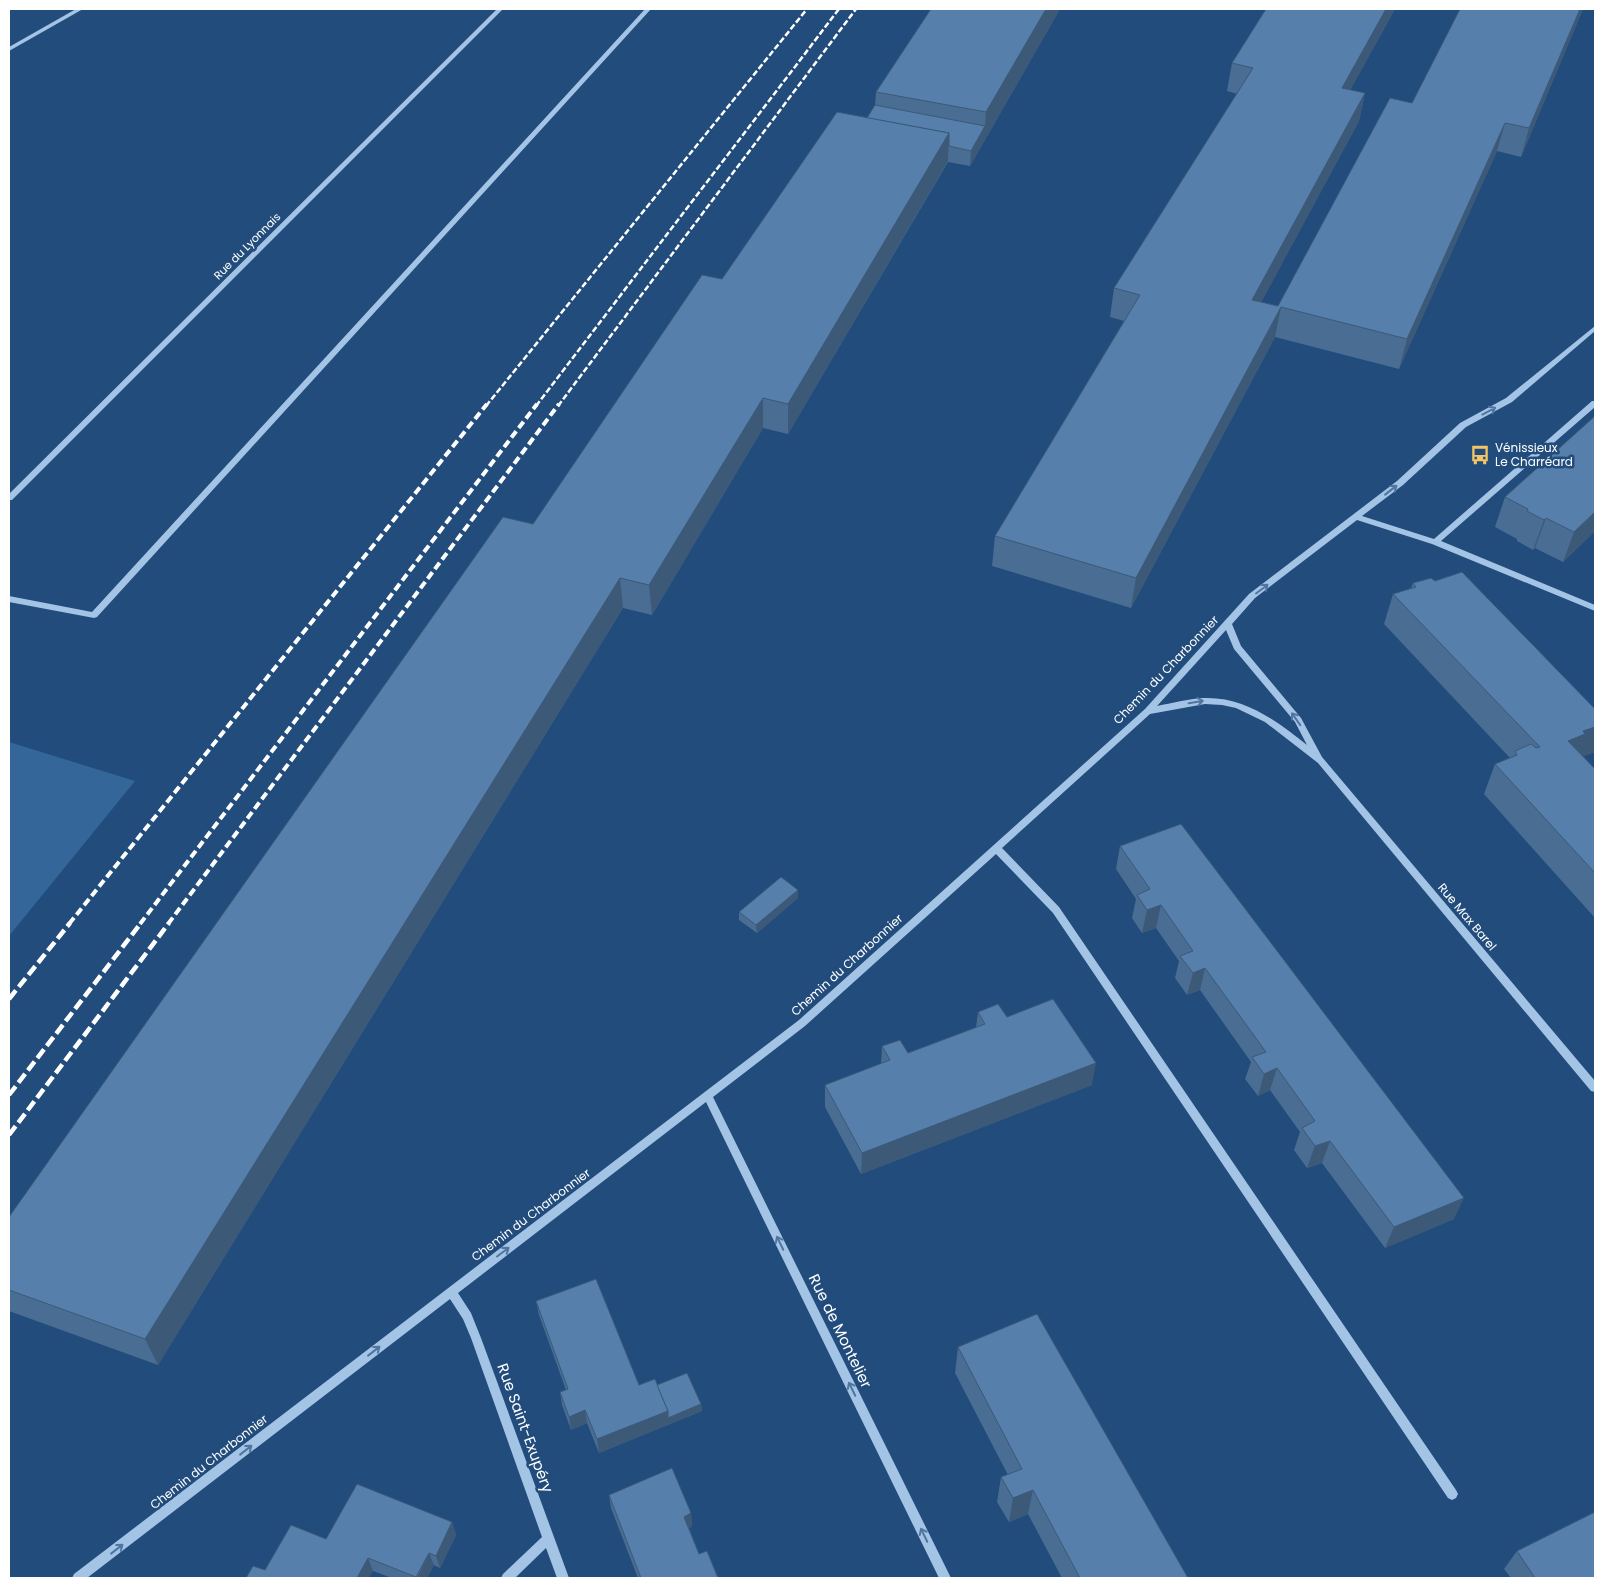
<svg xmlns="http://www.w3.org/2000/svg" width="1604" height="1587" font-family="Poppins,sans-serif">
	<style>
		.green { fill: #34669a }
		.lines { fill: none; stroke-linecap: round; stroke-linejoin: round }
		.minor { fill: #a4c4e6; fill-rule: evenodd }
		.rail-far2 { stroke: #fff; stroke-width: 2.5; stroke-dasharray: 6 2.5; stroke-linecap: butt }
		.rail-far1 { stroke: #fff; stroke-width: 4; stroke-dasharray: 8 4; stroke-linecap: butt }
		.rail { stroke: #fff; stroke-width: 4.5; stroke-dasharray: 11 4.5; stroke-linecap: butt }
		.wall { fill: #4a6d93 }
		.shaded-wall { fill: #3c5978 }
		.building { fill: #567fab; stroke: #3c5978 }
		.oneway { stroke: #4f76a1 }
		.labels { text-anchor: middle; stroke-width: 5; stroke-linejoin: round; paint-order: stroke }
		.far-street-label { font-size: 11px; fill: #fff; stroke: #214c7c }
		.poi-label { font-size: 12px; fill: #fff; stroke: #214c7c; text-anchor: start }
		.street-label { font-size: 12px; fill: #fff; stroke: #214c7c }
		.near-street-label { font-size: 15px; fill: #fff; stroke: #214c7c }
	</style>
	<rect width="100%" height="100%" fill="#214c7c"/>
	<polygon class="green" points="9,742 135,781 9,936"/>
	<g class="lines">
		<g class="minor">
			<polygon points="76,9 83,9 9,51 9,47"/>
			<polygon points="497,9 503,9 12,500 9,500 9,494"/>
			<polygon points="645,9 651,9 97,617 94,618 9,602 9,596 92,612"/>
			<path d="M1595 326V331L1512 402 1466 427 1403 485 1362 516 1434 539 1592 401H1595V407L1441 541 1595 605V611L1432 544 1357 520 1255 598 1232 624 1241 646 1301 718 1322 757 1595 1081V1092L1591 1091 1318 763 1265 722 1236 708 1222 705 1205 704 1150 714 1002 848 1059 907 1456 1490 1458 1494 1456 1498 1452 1500 1448 1498 1053 913 996 854 805 1026 713 1097 951 1578H939L706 1102 458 1293 471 1313 481 1338 569 1578H557L546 1548 515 1578H501L503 1574 542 1537 471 1338 463 1319 450 1299 87 1578H72L74 1574 799 1020 1145 709 1249 594 1397 481 1460 423 1506 398ZM1226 630 1234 649 1295 722 1307 745C1277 721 1244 696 1203 698 1188 699 1172 703 1157 706Z"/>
		</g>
		<g class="rail-far2">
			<polyline points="486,406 807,9"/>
			<polyline points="536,406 839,9"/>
			<polyline points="558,406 856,9"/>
		</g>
		<g class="rail-far1">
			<polyline points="69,924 487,404"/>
			<polyline points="140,924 537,404"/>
			<polyline points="168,924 559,404"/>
		</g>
		<g class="rail">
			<polyline points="9,999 70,923"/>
			<polyline points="9,1095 141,923"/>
			<polyline points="9,1135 169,923"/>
		</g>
	</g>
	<g class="wall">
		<polygon points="931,9 1060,9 970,166 948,162 788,434 763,428 652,615 623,608 158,1365 9,1311 9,1217 533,524 722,279 867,118 875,105 876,92"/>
		<polygon points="1266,9 1395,9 1350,90 1365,93 1359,121 1261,302 1278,306 1412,103 1583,9 1521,157 1497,151 1399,369 1275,337 1131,608 992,566 995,536 1124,321 1110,317 1114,288 1237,94 1227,91 1232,63"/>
		<polygon points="1595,416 1595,531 1563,562 1535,548 1533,550 1517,541 1517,539 1495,527 1505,497"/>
		<polygon points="1413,583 1595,752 1583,756 1595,769 1595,918 1484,794 1495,764 1510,758 1384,624 1393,594 1411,588"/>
		<polygon points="1120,846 1454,1219 1385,1248 1322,1163 1307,1168 1294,1150 1300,1132 1270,1090 1258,1096 1245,1079 1251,1062 1200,990 1187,995 1175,978 1179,961 1156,928 1142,933 1132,918 1136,899 1116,869"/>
		<polygon points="798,890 798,898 757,933 739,920 739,912"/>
		<polygon points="978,1012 1007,1017 1092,1085 861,1174 825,1107 825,1085 881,1064 882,1046 908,1053 976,1028"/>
		<polygon points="536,1301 639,1385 657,1385 701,1404 702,1411 599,1453 587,1423 571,1430 562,1405 560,1392 566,1390 539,1315"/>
		<polygon points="958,1347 1188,1578 1062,1578 1028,1514 1009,1522 997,1502 1001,1477 1008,1475 955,1373"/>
		<polygon points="609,1495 691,1513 692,1526 689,1528 699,1554 718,1578 638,1578 611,1508"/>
		<polygon points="452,1522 456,1535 440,1568 434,1565 427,1578 392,1578 373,1571 265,1570 326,1539"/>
		<polygon points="1517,1551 1595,1578 1511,1578 1504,1569"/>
	</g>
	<g class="shaded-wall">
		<polygon points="1046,9 1060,9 970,166 971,151 985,126 986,112"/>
		<polygon points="1386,9 1395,9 1336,116 1342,88"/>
		<polygon points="1580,9 1583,9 1521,157 1529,128"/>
		<polygon points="1365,93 1359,121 1247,329 1252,300"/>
		<polygon points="1505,123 1497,151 1399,369 1407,339"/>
		<polygon points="949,133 948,161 788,434 788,404"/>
		<polygon points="1281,307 1275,337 1131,608 1136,578"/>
		<polygon points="763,398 763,428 652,615 649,585"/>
		<polygon points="1595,512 1595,531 1563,562 1574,532"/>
		<polygon points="1546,518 1535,548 1533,550 1544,520"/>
		<polygon points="620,578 623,608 158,1365 145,1339"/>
		<polygon points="1595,727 1595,752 1574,760 1568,741 1583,731"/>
		<polygon points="798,890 798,898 757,933 756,925"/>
		<polygon points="1161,905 1156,928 1142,933 1147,910"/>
		<polygon points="1205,968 1200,990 1187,995 1193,973"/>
		<polygon points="1096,1063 1092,1085 861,1174 862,1153"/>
		<polygon points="1277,1068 1270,1090 1258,1096 1264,1074"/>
		<polygon points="1330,1141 1322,1163 1307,1168 1315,1146"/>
		<polygon points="1464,1198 1454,1219 1385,1248 1394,1227"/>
		<polygon points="701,1404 702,1411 599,1453 597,1439 668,1411"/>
		<polygon points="585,1410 587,1423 571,1430 569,1417"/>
		<polygon points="1033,1490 1028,1514 1009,1522 1013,1498"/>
		<polygon points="691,1513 692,1526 686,1529 684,1517"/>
		<polygon points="452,1522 456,1535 440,1568 436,1556"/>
		<polygon points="429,1553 434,1565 427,1578 417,1578"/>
		<polygon points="368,1558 373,1571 369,1578 357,1578"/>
	</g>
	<g class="building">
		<polygon points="931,9 1046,9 986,112 876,92"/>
		<polygon points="1266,9 1386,9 1342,88 1365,93 1252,300 1278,306 1390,98 1412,103 1460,9 1580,9 1529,128 1505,123 1407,339 1281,307 1136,578 995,536 1140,295 1114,288 1253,68 1232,63"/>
		<polygon points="875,105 985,126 971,151 949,146 949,133 867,118"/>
		<polygon points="837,112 949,133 788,404 763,398 649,585 620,578 145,1339 9,1290 9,1217 503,517 533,524 702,275 722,279"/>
		<polygon points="1595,416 1595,512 1574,532 1546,518 1544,520 1527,511 1528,509 1505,497"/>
		<polygon points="1462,572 1595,709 1595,727 1583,731 1585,734 1568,741 1595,769 1595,873 1495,764 1517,755 1515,751 1531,744 1536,748 1540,747 1393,594 1416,587 1413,583 1431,578 1435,581"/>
		<polygon points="1181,824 1464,1198 1394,1227 1330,1141 1315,1146 1302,1128 1315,1121 1277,1068 1264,1074 1252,1057 1266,1052 1205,968 1193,973 1180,956 1193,951 1161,905 1147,910 1137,895 1150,889 1120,846"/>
		<polygon points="781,877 798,890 756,925 739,912"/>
		<polygon points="1053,999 1096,1063 862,1153 825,1085 890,1060 882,1046 900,1040 908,1053 985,1024 978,1012 998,1004 1007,1017"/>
		<polygon points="596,1279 639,1385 655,1379 668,1411 597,1439 585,1410 569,1417 560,1392 568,1389 536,1301"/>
		<polygon points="1037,1314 1188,1578 1080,1578 1033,1490 1013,1498 1001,1477 1022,1469 958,1347"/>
		<polygon points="687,1373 701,1404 668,1418 668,1411 657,1385"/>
		<polygon points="672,1468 691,1513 684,1517 699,1554 707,1551 718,1578 641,1578 609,1495"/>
		<polygon points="357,1484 452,1522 436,1556 429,1553 416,1577 368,1558 357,1578 246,1578 253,1566 265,1570 291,1525 326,1539"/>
		<polygon points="1595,1512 1595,1578 1535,1578 1517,1551"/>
	</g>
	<defs><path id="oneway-shaft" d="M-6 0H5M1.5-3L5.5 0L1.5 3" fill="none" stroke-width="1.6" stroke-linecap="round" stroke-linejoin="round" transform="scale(1.25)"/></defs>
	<g class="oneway">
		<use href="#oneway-shaft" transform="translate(1489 411) rotate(-28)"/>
		<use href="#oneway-shaft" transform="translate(1391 490) rotate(-38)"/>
		<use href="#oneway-shaft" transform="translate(1262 589) rotate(-37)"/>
		<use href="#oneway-shaft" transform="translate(1196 702) rotate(-10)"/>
		<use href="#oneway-shaft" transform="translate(1296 719) rotate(-125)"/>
		<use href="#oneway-shaft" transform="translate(780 1243) rotate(-116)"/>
		<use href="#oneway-shaft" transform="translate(503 1252) rotate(-37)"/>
		<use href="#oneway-shaft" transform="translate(374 1351) rotate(-38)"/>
		<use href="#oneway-shaft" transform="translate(852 1389) rotate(-116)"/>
		<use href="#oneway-shaft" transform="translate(246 1450) rotate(-38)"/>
		<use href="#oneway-shaft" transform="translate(924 1535) rotate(-116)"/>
		<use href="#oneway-shaft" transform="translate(117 1549) rotate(-38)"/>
	</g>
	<defs>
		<symbol id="bus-bare" viewBox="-9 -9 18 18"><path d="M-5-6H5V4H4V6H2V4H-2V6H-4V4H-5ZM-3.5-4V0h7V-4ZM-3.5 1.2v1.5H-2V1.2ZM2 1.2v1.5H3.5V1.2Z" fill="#f2c566" stroke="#214c7c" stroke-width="2.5" paint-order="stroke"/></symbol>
	</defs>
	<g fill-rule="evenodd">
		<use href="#bus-bare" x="1466" y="441" width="28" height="28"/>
	</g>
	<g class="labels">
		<g class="far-street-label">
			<text transform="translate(247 246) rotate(-45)" y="4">Rue du Lyonnais</text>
		</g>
		<g class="poi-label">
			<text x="1495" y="452">Vénissieux<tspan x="1495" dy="14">Le Charréard</tspan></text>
		</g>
		<g class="street-label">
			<text transform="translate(1166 670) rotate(-46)" y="4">Chemin du Charbonnier</text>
			<text transform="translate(1467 917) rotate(50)" y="4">Rue Max Barel</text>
			<text transform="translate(847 965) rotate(-42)" y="4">Chemin du Charbonnier</text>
			<text transform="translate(531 1215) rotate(-37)" y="4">Chemin du Charbonnier</text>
			<text transform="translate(209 1462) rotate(-38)" y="4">Chemin du Charbonnier</text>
		</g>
		<g class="near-street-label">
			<text transform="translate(840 1331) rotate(64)" y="5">Rue de Montelier</text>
			<text transform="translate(525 1428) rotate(70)" y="5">Rue Saint-Exupéry</text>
		</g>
	</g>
	<rect width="1604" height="1587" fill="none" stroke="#ffffff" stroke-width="20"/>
</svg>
